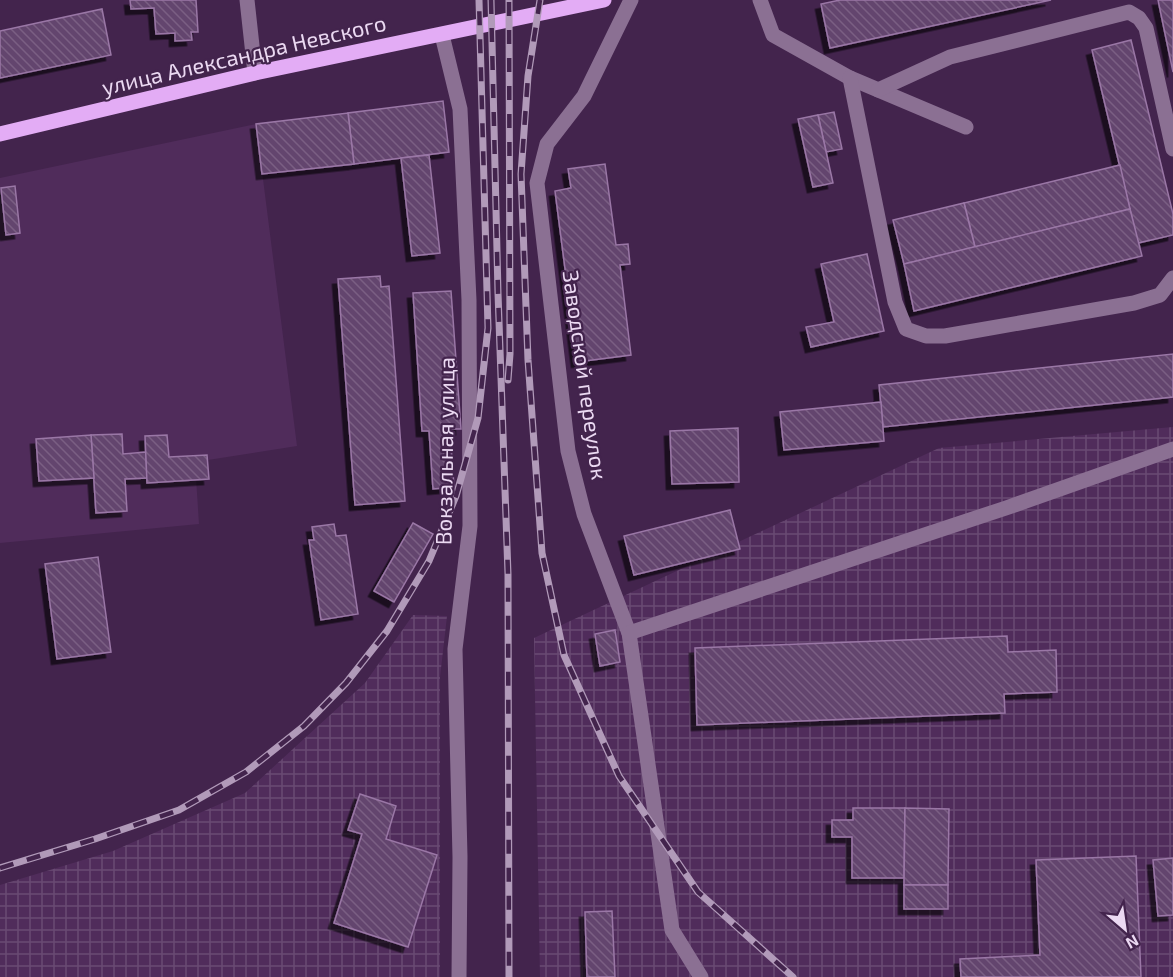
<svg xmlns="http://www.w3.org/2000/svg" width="1173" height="977" font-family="'Exo 2',sans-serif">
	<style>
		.built { fill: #502c5b }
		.industrial { fill: url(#industrial-grid) }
		.building { fill: url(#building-back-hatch); stroke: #9a77a6; stroke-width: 1.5; filter: url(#shadow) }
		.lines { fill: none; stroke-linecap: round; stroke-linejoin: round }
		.minor { stroke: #8b7093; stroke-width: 15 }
		.major { stroke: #e3acf5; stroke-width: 15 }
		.rail-casing { stroke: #b19ab9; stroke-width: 7 }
		.rail { stroke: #43244d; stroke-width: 4.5; stroke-dasharray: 14; stroke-linecap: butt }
		.labels { text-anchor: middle; stroke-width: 4.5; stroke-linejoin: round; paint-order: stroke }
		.street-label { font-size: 22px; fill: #ebd9f2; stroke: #43244d }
	</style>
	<defs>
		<pattern id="industrial-grid" width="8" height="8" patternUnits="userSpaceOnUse" patternTransform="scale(1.5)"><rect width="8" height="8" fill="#502c5b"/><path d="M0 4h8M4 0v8" fill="none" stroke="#694a73"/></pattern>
		<pattern id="building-back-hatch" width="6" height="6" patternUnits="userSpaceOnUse" patternTransform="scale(1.5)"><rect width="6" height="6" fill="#64446e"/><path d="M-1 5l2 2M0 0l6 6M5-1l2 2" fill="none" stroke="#7a5e83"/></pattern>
		<filter id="shadow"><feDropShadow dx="-5.5" dy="5.5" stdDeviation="0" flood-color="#0009"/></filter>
	</defs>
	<rect width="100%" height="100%" fill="#43244d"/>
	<polygon class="built" points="256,124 297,446 195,462 199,524 0,543 0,178"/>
	<g class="industrial">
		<polygon points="1173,427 1173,977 540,977 534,638 939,448"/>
		<polygon points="413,615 447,616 440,677 440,977 0,977 0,885 113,851 245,793 365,683"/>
	</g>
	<g class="building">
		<polygon points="130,0 196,0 198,32 191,32 192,40 175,41 175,33 156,34 154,8 131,9"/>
		<polygon points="840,0 1051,0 830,48 821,4"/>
		<polygon points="1158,0 1173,0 1173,72"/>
		<polygon points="102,9 111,55 0,78 0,31"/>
		<polygon points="1131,40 1173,214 1173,235 1138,243 1092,50"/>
		<polygon points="443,101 449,152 354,164 348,113"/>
		<polygon points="834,112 842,149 826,152 818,115"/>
		<polygon points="348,113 354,164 262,174 256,124"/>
		<polygon points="818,115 833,183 813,187 798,119"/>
		<polygon points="429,155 440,253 412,256 401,158"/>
		<polygon points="605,164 616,245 628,244 630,264 620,265 631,355 577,362 555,191 571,188 568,169"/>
		<polygon points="1120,165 1130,209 975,247 964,203"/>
		<polygon points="15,186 20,233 6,235 1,188"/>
		<polygon points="964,203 975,247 904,264 893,220"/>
		<polygon points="1130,209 1142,256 914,311 904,264"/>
		<polygon points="867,254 884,331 811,347 806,327 834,322 821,264"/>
		<polygon points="380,276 381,287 389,286 405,501 355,505 338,279"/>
		<polygon points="451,291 461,429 450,429 454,487 433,489 429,431 422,431 413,293"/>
		<polygon points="1173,354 1173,397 883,427 879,385"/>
		<polygon points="881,402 884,441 784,450 780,412"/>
		<polygon points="738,428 739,482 672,484 670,431"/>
		<polygon points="122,434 123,454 146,452 147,478 125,479 127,511 96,513 91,435"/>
		<polygon points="91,435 94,478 39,481 36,439"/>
		<polygon points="167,435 169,457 207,455 209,479 147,483 145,436"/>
		<polygon points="730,510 740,549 634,575 624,536"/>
		<polygon points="413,523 433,534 394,602 374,591"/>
		<polygon points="334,524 336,536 346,535 358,614 321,620 309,540 314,540 312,527"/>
		<polygon points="98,557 111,652 57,659 45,564"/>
		<polygon points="615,630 620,662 600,666 595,634"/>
		<polygon points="1007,636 1008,652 1056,650 1057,692 1004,694 1005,713 697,725 695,648"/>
		<polygon points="360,794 396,806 386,839 437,855 408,947 334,923 362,834 348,830"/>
		<polygon points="853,808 905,808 904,878 852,878 852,837 832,837 832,820 853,820"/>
		<polygon points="905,808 949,809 948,885 904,885"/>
		<polygon points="1136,856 1141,977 961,977 960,959 1040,955 1036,860"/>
		<polygon points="1173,858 1173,915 1158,916 1153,860"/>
		<rect x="904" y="885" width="44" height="24"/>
		<polygon points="612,911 615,977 587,977 585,912"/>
	</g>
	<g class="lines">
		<g class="minor">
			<polyline points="247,0 255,73"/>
			<polyline points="631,0 584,96 547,144 537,183 568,451 584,514 629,633 672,930 701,977"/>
			<polyline points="760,0 773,35 850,78 966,127"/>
			<polyline points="442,35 460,109 469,300 470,526 455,649 460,857 459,977"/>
			<polyline points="850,78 895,302 906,329 926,336 945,336 1134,303 1160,295 1173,278"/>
			<polyline points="878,90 950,57 1129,12 1139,18 1146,28 1173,149"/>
			<polyline points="629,633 1006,508 1173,449"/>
		</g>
		<polyline class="major" points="0,134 255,73 604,0"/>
		<defs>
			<g id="rail">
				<polyline points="491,0 498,293 508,574 509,977"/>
				<polyline points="540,0 528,76 521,174 528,360 542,553 564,655 619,776 698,892 793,977"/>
				<polyline points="508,380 510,354 509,0"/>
				<polyline points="0,868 95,839 179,810 246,772 304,726 346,683 387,631 429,561 456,496 478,418 488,328 479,0"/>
			</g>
		</defs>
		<use href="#rail" class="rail-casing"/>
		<use href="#rail" class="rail"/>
	</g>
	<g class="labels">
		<g class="street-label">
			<text transform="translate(244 55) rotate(-13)" y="8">улица Александра Невского</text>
			<text transform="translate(585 375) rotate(82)" y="8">Заводской переулок</text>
			<text transform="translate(445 451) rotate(-89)" y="8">Вокзальная улица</text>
		</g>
	</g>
	<g transform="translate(1125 929) rotate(151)" stroke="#43244d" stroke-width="4.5" paint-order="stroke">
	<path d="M0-4.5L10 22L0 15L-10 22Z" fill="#ebd9f2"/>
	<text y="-9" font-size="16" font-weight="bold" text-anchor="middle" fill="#ebd9f2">N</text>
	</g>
</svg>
